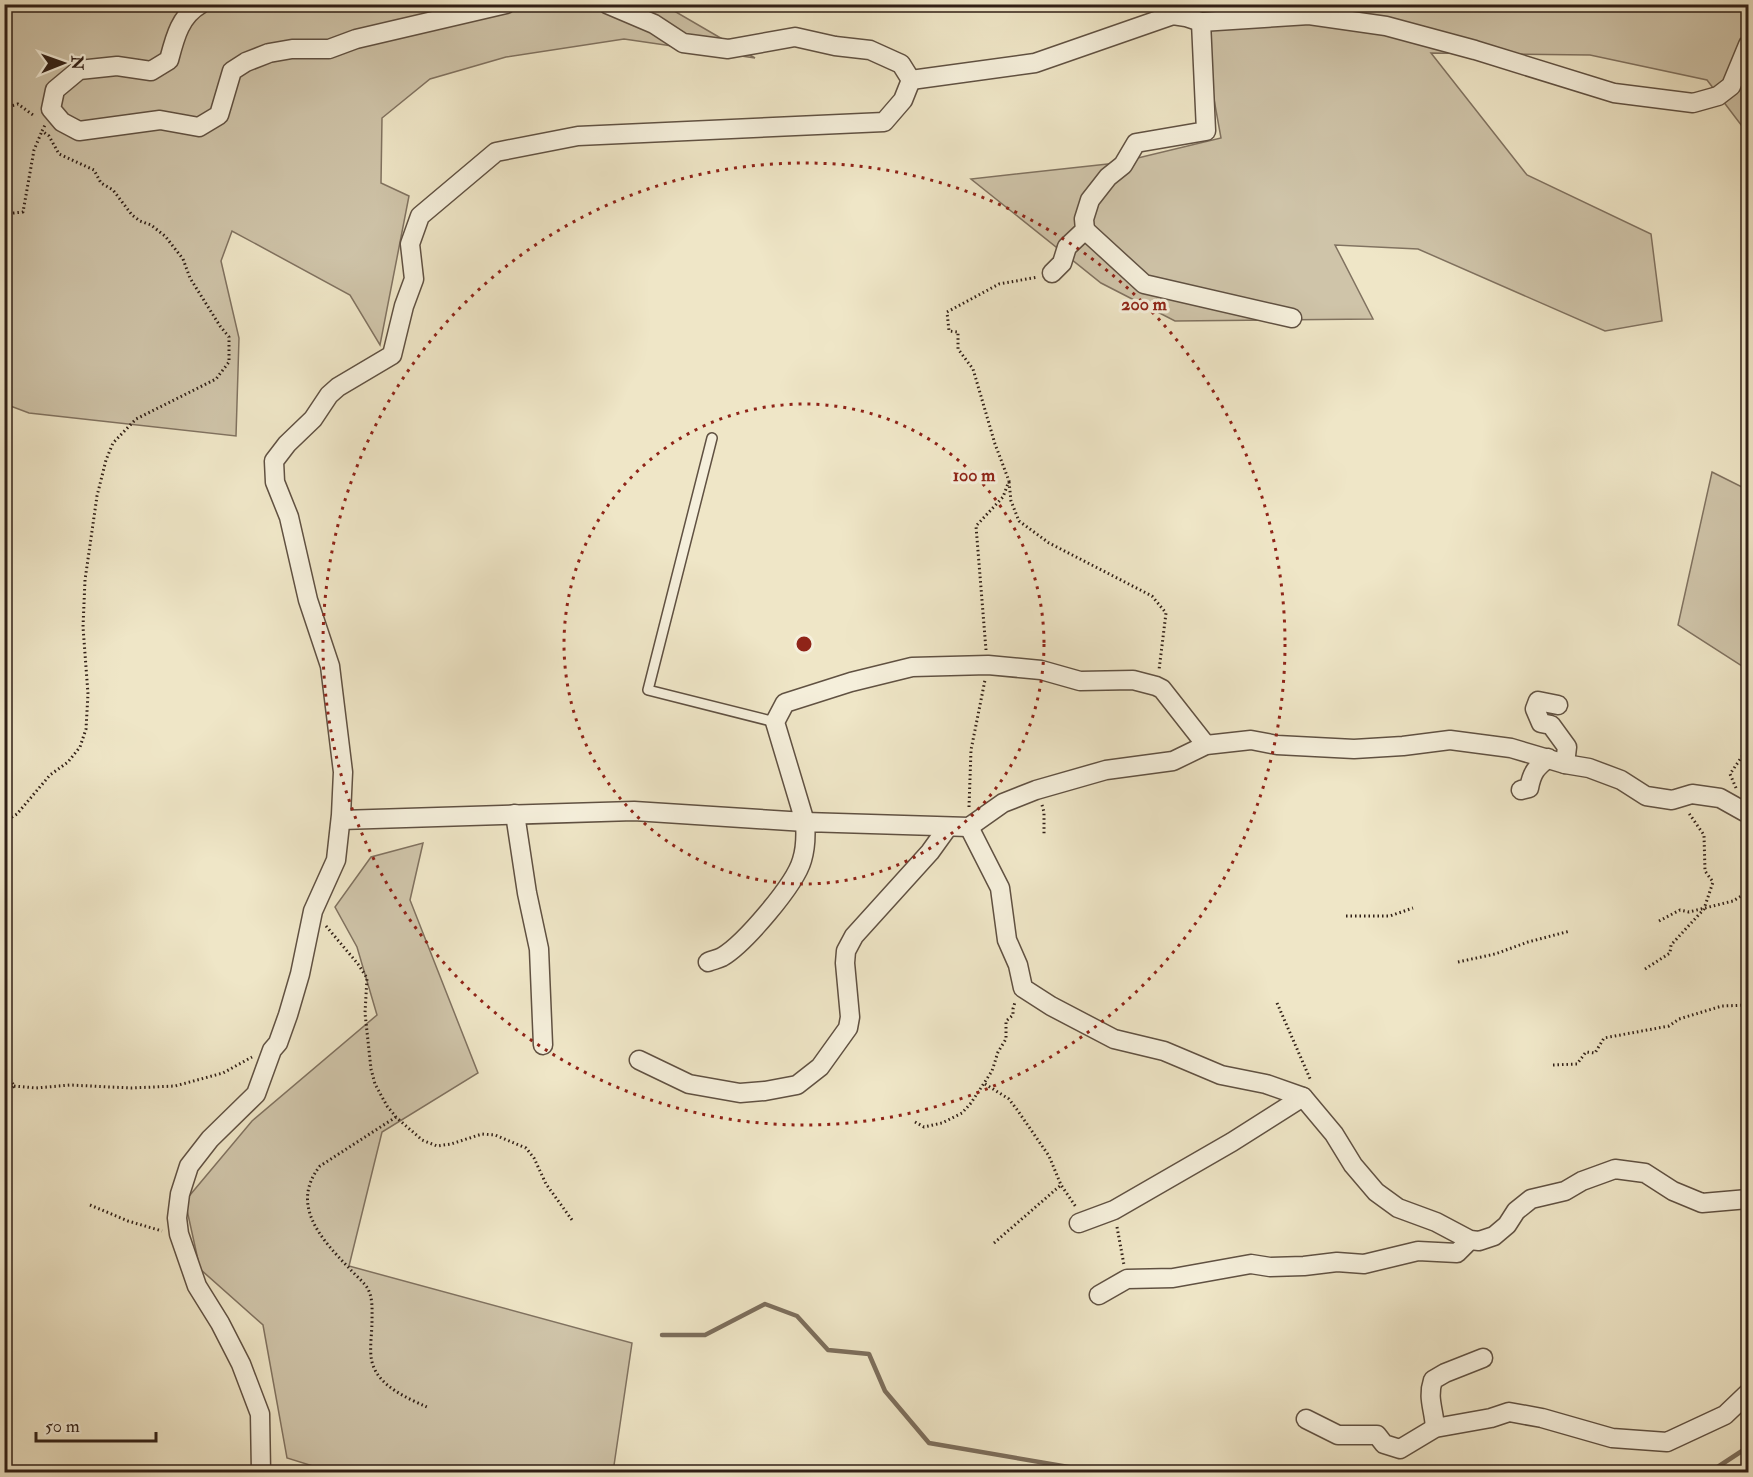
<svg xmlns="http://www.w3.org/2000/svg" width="1753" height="1477" font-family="'IM FELL Double Pica',serif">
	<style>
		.green { fill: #cfc4a9; stroke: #807260; stroke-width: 1.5 }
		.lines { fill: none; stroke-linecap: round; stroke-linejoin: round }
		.stream { stroke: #7c6e5c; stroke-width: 4.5 }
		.lane-casing { stroke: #605142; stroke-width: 12 }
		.street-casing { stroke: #605142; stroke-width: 21 }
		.path { stroke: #301f16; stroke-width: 3; stroke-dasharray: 1.5 3; stroke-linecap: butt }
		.lane { stroke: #f5efdb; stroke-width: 9 }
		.street { stroke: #f5efdb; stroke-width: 18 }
		.ring { fill: none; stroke: #8f2418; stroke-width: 3; stroke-dasharray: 3 6 }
		.centre { fill: #8f2418; stroke: #f5efdb; stroke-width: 3 }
		.ring-label { font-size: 18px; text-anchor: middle; font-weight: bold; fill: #8f2418; stroke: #f5efdb; stroke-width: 6; stroke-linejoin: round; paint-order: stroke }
	</style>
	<rect width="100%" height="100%" fill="#efe6c7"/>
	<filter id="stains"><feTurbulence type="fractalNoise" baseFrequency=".00333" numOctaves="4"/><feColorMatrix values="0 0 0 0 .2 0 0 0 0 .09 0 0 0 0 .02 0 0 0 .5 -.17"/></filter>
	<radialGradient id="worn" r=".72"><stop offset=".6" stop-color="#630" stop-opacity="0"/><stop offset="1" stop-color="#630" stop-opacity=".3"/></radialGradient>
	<g class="green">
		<polygon points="4,5 664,5 755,58 624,39 506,57 430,79 382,118 381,183 409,196 380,345 350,295 232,231 221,261 239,338 236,436 29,413 5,404"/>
		<polygon points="1197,5 1748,5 1748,134 1707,80 1590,55 1431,53 1527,175 1651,234 1662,321 1605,331 1418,249 1335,245 1373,319 1175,321 1101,283 971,179 1117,163 1221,138"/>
		<polygon points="1712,472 1748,490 1748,670 1678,625"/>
		<polygon points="423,843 410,900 478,1073 382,1132 349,1266 632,1343 613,1472 332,1472 287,1458 263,1325 200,1269 185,1201 252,1121 377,1015 357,947 335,907 371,857"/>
	</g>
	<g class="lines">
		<g class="stream">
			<polyline points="662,1335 705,1335 765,1304 797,1316 828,1350 869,1354 885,1391 929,1443 1098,1472"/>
			<polyline points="1710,1472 1748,1447"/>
		</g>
		<defs>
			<g id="lane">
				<polyline points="1186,17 1202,4"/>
				<polyline points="712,438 648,690 775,722"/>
			</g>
			<g id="street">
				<path d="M201 4C180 16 175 37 169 60L151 71 117 66 79 70 55 90 51 109 62 122 79 131 160 120 199 127 219 115 232 71 246 62 269 53 292 49H329L356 39 506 4"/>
				<polyline points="911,80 1035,63 1173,15 1186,17 1201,22 1309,15 1386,26 1475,50 1614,93 1693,103 1718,96 1731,86 1748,45"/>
				<polyline points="1085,230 1144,284 1292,318"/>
				<polyline points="1052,273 1062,263 1067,247 1085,230 1084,219 1090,200 1108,177 1123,165 1136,143 1206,131 1201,22"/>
				<polyline points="1558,705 1538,701 1535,709 1541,723 1551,725 1567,747 1565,764"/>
				<path d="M1521 790 1529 788C1532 772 1536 768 1548 758"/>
				<polyline points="515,814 527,893 539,949 543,1045"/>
				<polyline points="341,820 634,811 805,822 775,722 785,703 851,682 912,667 988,665 1041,670 1080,681 1133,680 1156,686 1162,689 1206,745"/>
				<polyline points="969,827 1000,888 1007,940 1018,965 1023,988 1051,1006 1114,1039 1164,1051 1221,1075 1266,1084 1303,1097 1334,1134 1353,1165 1376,1192 1398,1208 1436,1222 1470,1240 1479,1241 1494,1236 1507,1225 1516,1211 1531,1199 1565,1191 1582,1181 1615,1169 1645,1173 1673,1191 1702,1203 1748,1199"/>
				<path d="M708 962C713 960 718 959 722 957 744 944 795 885 802 860 806 847 806 835 805 822L969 827 1003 803 1036 790 1106 770 1173 761 1206 745 1251 740 1277 745 1354 749 1403 746 1450 740 1511 748 1565 764 1589 768 1621 780 1646 796 1672 800 1692 794 1720 798 1745 812 1748 811"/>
				<polyline points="639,1060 689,1084 740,1093 765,1091 797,1085 820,1067 848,1028 850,1017 845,963 846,951 854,936 930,852 948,827"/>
				<polyline points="1079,1223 1114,1210 1232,1142 1303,1097"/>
				<polyline points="1099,1295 1127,1279 1173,1278 1251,1264 1270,1267 1304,1266 1337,1262 1364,1264 1418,1251 1457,1253 1470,1240"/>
				<polyline points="1306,1419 1338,1435 1377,1435 1384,1444 1400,1449 1435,1428 1491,1418 1509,1412 1542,1418 1612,1438 1667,1442 1725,1415 1748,1393"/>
				<path d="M1435 1428C1434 1409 1427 1398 1433 1380L1445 1373 1483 1358"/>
				<polyline points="261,1472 260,1414 241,1364 220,1323 197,1286 179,1234 177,1218 180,1194 189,1166 210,1139 256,1094 272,1050 278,1043 288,1015 300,974 313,911 336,860 341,815 343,772 330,666 308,600 289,517 275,482 274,461 287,444 313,419 329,395 338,387 392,355 404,306 414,279 410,244 420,216 496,152 578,136 884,122 903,100 911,80 901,64 870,50 835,46 795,37 728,49 683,43 654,24 607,4"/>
			</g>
		</defs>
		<use href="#lane" class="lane-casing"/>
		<use href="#street" class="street-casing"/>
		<g class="path">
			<polyline points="4,108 18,104 33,115 35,115"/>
			<polyline points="4,214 23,212 34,150 42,131"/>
			<polyline points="1009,482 1011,501 1019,521 1049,543 1152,596 1166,613 1159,670"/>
			<polyline points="986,650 976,526 1003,497 1009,481 995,444 973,369 958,349 958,332 949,331 947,312 999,284 1038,277"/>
			<polyline points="1736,788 1730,774 1743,755 1748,752"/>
			<polyline points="1042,805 1044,812 1044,836"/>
			<polyline points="969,807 971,750 985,680"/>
			<polyline points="4,822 17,814 50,775 68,762 80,747 86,729 88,694 83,627 85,580 97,496 106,460 113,443 136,419 216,379 229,362 229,337 220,326 190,278 183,259 165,236 151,225 140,221 132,215 113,190 101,183 94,170 59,154 49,136 42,131 45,125"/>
			<polyline points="1346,916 1390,916 1413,908"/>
			<polyline points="1659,921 1680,910 1689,912 1733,901 1748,892"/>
			<polyline points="326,926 358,964 367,978 365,1013 371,1069 375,1084 387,1106 396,1117 422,1140 437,1146 451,1144 482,1134 495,1135 526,1148 534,1158 546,1184 572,1220"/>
			<polyline points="1748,954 1747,956 1748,963"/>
			<polyline points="1458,962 1495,954 1528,942 1570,931"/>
			<polyline points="4,966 4,981"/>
			<polyline points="1645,969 1670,953 1671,945 1704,909 1713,882 1705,871 1704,835 1688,812"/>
			<polyline points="1277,1003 1311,1081"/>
			<polyline points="1553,1065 1577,1064 1586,1052 1595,1053 1604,1038 1669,1026 1679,1019 1722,1006 1748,1005"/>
			<polyline points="4,1067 14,1086"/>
			<polyline points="985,1084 1009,1099 1018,1111 1049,1156 1061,1185 1076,1207"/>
			<polyline points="14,1086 36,1088 70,1085 131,1088 175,1086 223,1073 252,1057"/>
			<polyline points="4,1098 14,1086"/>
			<path d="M396 1117 320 1166C289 1205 322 1240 350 1269 355 1275 364 1282 368 1289 373 1299 372 1310 372 1321 372 1334 369 1350 372 1362 378 1386 407 1398 427 1407"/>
			<polyline points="915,1122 924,1127 942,1123 962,1113 971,1103 992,1071 998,1052 1006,1039 1006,1021 1013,1015 1013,1009 1015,1002"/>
			<polyline points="90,1205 128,1221 162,1231"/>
			<polyline points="1117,1227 1124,1265"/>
			<polyline points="994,1243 1061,1185"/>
		</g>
		<use href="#lane" class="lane"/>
		<use href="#street" class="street"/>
	</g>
	<g class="ring">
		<circle cx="804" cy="644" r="240"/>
		<circle cx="804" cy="644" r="481"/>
	</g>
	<circle cx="804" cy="644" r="9" class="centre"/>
	<g class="ring-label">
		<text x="1144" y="310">200 m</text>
		<text x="974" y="481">100 m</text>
	</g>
	<rect width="1753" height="1477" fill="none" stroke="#efe6c7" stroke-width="24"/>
	<rect x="6" y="6" width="1741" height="1465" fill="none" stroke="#301f16" stroke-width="3"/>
	<rect x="12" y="12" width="1729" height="1453" fill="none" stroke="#301f16" stroke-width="1.5"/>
	<g transform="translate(63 63) rotate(89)" stroke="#f5efdb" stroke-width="4.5" paint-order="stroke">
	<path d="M0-4.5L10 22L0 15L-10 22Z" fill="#301f16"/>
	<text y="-9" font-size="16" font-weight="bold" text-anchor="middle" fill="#301f16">N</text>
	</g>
	<path d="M36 1432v9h120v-9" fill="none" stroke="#301f16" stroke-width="3"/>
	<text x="45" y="1432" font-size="18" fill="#301f16" stroke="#f5efdb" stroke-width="4.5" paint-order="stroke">50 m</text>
	<rect width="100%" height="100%" filter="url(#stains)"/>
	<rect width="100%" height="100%" fill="url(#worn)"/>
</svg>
